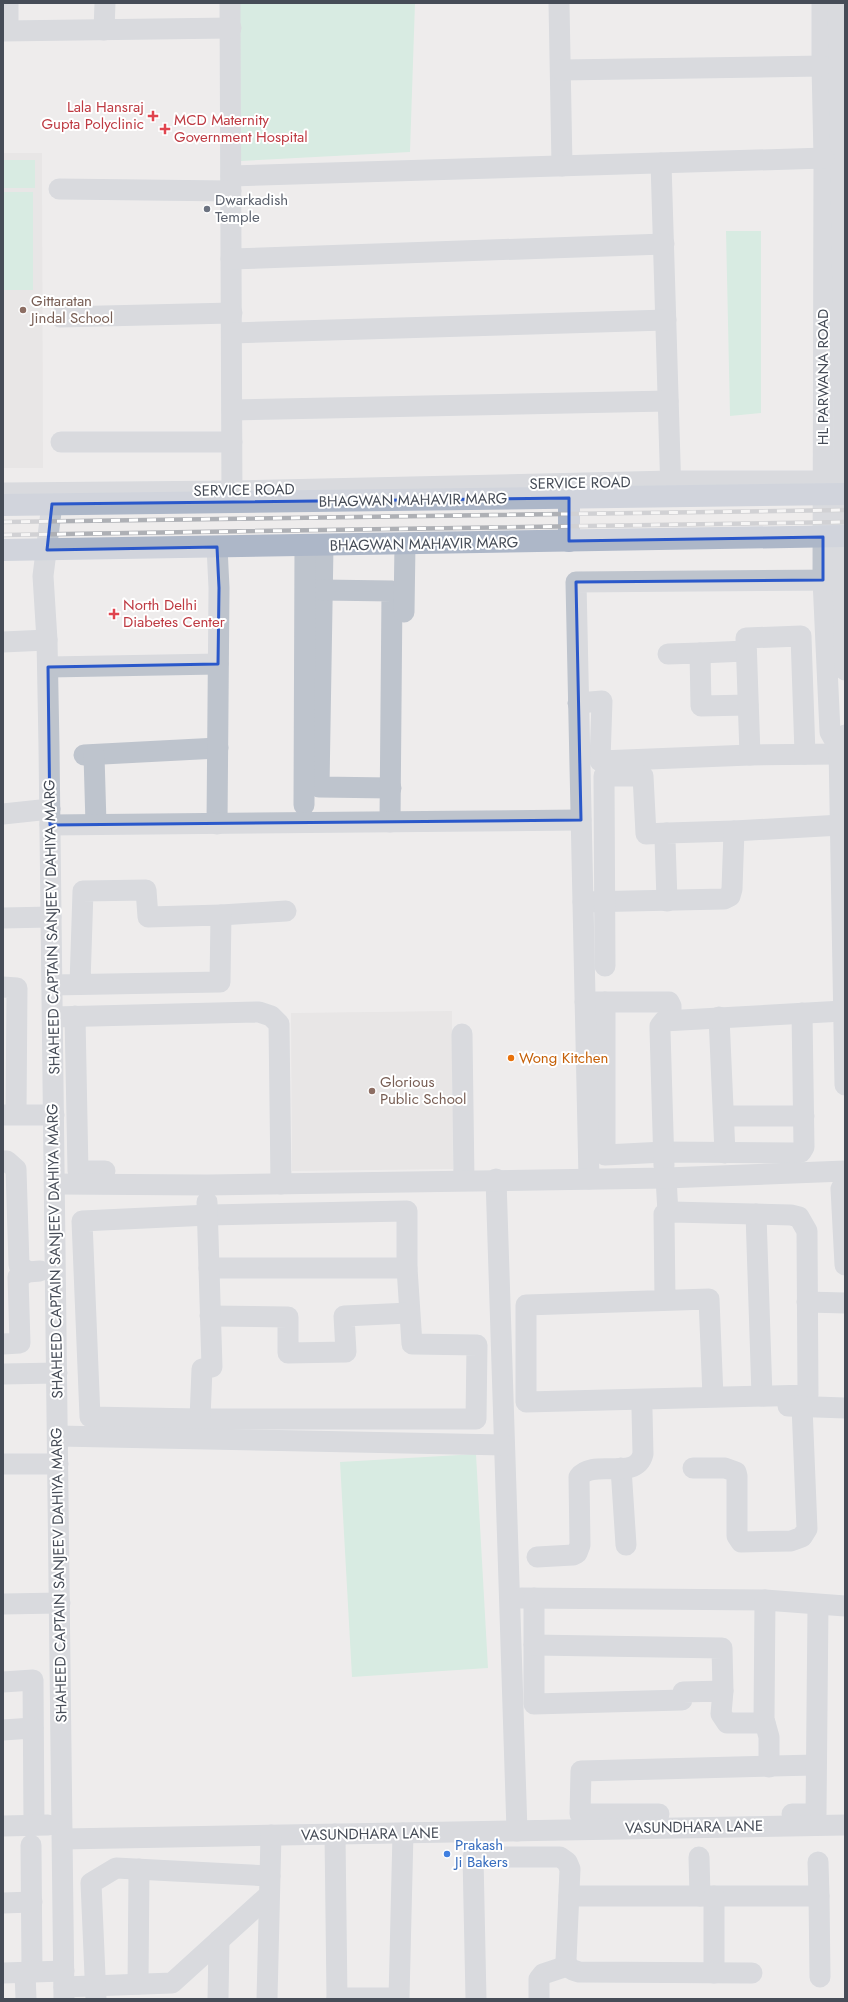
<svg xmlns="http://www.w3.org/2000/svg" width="848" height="2002" font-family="Jost,sans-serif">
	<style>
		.education { fill: #dfdddd }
		.green { fill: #bde9d4 }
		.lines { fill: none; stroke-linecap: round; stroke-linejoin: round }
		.minor { stroke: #bec4cd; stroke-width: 21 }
		.major { stroke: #adb7c8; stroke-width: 22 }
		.rail-casing { stroke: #aeb0b5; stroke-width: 4.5 }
		.rail { stroke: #fff; stroke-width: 3; stroke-dasharray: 9; stroke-linecap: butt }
		.marked { fill: none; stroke: #2a58ca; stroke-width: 3; stroke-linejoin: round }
		.health-dot { fill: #e0444e; stroke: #fff; stroke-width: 1.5 }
		.worship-dot { fill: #6b7280; stroke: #fff; stroke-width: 1.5 }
		.education-dot { fill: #8d6e63; stroke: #fff; stroke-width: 1.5 }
		.food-dot { fill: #e8710a; stroke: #fff; stroke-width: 1.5 }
		.shop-dot { fill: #3f7fe0; stroke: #fff; stroke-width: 1.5 }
		.labels { text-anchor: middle; stroke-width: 4; stroke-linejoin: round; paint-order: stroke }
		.health-label { font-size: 15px; fill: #be3a42; stroke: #fff; text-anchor: start }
		.worship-label { font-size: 15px; fill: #5b616d; stroke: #fff; text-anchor: start }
		.education-label { font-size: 15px; fill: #785e54; stroke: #fff; text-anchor: start }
		.street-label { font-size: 15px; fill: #464c57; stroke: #fff }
		.food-label { font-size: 15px; fill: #c56008; stroke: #fff; text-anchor: start }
		.shop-label { font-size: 15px; fill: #366cbe; stroke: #fff; text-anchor: start }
	</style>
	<rect width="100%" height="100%" fill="#eeecec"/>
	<g class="education">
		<polygon points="3,153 42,153 43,468 3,468"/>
		<polygon points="452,1011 453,1169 292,1171 291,1013"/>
	</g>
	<g class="green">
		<polygon points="239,3 415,3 410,152 241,161"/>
		<rect x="3" y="160" width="32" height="28"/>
		<rect x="3" y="192" width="30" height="98"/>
		<polygon points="726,231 761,231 761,413 730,416"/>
		<polygon points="476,1454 488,1668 352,1677 340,1462"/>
	</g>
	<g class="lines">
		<g class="minor">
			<polyline points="8,3 8,30"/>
			<polyline points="230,3 232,502"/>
			<polyline points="559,3 562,166"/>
			<polyline points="822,3 822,66 824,158 823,580 830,732 839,748"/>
			<polyline points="838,3 844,366 843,580 845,670"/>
			<polyline points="104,30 105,3"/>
			<polyline points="3,31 231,28"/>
			<polyline points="561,70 822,66"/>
			<polyline points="661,163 671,494"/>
			<polyline points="231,176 824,158"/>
			<polyline points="59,189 231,191"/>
			<polyline points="231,259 664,244"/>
			<polyline points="60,317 232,313"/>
			<polyline points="232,333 666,320"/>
			<polyline points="232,410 668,401"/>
			<polyline points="61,442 232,442"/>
			<polyline points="3,493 232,491 671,481 845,481"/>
			<polyline points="52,504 43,576 47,640 49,748 64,1999"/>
			<polyline points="323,546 319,787 391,788"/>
			<polyline points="322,590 392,591 390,822"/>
			<polyline points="404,612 405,544"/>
			<polyline points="3,642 47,640"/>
			<polyline points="700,653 746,651"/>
			<polyline points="668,654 700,653 701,706 748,705"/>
			<polyline points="48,667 218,664"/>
			<polyline points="578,703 602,701 600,761 750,755 839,754"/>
			<polyline points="845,735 839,748 845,1085"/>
			<polyline points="84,755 218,748"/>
			<polyline points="94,755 96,824"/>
			<polyline points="750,755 746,638 801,636 805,754"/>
			<polyline points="304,805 305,546"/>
			<polyline points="3,814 50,809"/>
			<polyline points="217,824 219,588 217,547"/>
			<polyline points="50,825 581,820"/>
			<polyline points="667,901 665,839 667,833 734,831"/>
			<polyline points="583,902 724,899 730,896 732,889 734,831 841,825"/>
			<polyline points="221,915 286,911"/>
			<polyline points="3,918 51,917"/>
			<polyline points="605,966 604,776 643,776 646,834 667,833"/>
			<polyline points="52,985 220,982 221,915 148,917 146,890 83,891 80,984"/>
			<polyline points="3,987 17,988 16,1114"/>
			<polyline points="585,1002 605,1002 605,1155 664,1152 797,1153 801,1152 804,1147 802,1013"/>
			<polyline points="605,1002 669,1002 671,1006 671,1020"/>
			<polyline points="75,1016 78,1171 105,1171"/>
			<polyline points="53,1017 259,1012 271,1016 279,1024 281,1184"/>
			<polyline points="719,1017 725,1153"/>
			<polyline points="462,1034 464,1180"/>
			<polyline points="3,1115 54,1115"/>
			<polyline points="724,1116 804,1116"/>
			<polyline points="3,1161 7,1161 16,1169 19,1265 28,1272"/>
			<polyline points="664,1166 660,1030 660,1026 664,1021 843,1011"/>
			<polyline points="666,1178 668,1213"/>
			<polyline points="496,1179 517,1831"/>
			<polyline points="589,1179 576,582 843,580"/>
			<polyline points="845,1181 841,1189 845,1265"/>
			<polyline points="55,1184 207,1185 666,1178 845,1171"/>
			<polygon points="407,1211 407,1268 412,1344 477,1345 476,1419 200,1419 90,1417 82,1221 209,1215"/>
			<polyline points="756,1214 762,1396"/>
			<polyline points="209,1268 407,1268"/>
			<polyline points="665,1300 664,1214 672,1212 791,1215 799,1217 807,1231 808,1395 526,1402 526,1305 709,1299 713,1397"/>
			<polyline points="807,1302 845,1303"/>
			<polyline points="210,1316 288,1317 288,1353 346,1352 344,1316 409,1313"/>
			<polyline points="3,1344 20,1343 18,1277 28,1272 40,1271"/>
			<polyline points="3,1374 57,1373"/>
			<polyline points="788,1406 845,1408"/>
			<polyline points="200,1419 202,1369 212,1367 207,1202"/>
			<polyline points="58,1436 504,1445"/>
			<polyline points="3,1464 58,1464"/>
			<polyline points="621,1468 626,1545"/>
			<polyline points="693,1468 725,1468 736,1472 737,1476 737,1536 741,1542 791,1541 802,1537 807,1529 802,1406"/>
			<path d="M537 1557 573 1555 577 1553 580 1545 579 1477C593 1458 636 1482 643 1454L642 1410"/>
			<polyline points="521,1598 765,1600 845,1606"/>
			<polyline points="534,1598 534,1704 682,1700 683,1692 723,1691 721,1714 727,1723 765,1723"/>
			<polyline points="765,1600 764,1719 769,1737 769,1767"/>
			<polyline points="3,1604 60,1603"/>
			<polyline points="534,1645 722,1648 723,1691"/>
			<polyline points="3,1682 33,1680 34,1825"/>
			<polyline points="3,1730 33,1728"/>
			<polyline points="659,1814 580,1814 581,1771 815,1765"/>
			<polyline points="792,1814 816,1814 818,1605"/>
			<polyline points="3,1826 48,1825"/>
			<polyline points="335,1834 337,1999"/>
			<polyline points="63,1839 845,1825"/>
			<polyline points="31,1845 32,1972"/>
			<polyline points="699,1857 700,1896"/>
			<polyline points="818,1862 819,1896"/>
			<polyline points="569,1896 819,1896 820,1977"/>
			<polyline points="714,1896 714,1973"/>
			<polyline points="3,1903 32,1902"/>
			<polyline points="25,1972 26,1999"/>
			<polyline points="3,1973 64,1971"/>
			<polyline points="138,1984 139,1869"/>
			<polyline points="64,1987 172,1983 269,1895"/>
			<polyline points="337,1998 399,1998 403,1833"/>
			<polyline points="96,1999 91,1883 116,1868 270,1876"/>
			<polyline points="218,1999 219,1940"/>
			<polyline points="267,1999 271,1835"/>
			<path d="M476 1999 473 1857H560L567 1862 570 1869 566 1960C568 1968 571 1970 579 1972L752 1973"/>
			<polyline points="539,1999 539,1979 543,1974 567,1966"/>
		</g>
		<g class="major">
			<polyline points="569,498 569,541"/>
			<polyline points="3,505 845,494"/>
			<polyline points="3,550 845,536"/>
		</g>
		<defs>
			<g id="rail">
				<polyline points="3,522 845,510"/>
				<polyline points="3,535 845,522"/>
			</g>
		</defs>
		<use href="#rail" class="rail-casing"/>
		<use href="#rail" class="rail"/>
	</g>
	<path d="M0 0H848V2002H0ZM569 498V541L823 537V580L576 582 581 820 50 825 48 667 218 664 219 588 217 547 47 550 52 504Z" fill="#eeecec" fill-opacity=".55" fill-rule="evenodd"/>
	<path class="marked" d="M569 498V541L823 537V580L576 582 581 820 50 825 48 667 218 664 219 588 217 547 47 550 52 504Z"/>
	<g class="health-dot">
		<path d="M151 110h4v4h4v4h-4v4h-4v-4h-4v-4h4z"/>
		<path d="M163 123h4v4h4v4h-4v4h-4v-4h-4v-4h4z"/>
		<path d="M112 608h4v4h4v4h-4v4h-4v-4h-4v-4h4z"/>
	</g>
	<circle class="worship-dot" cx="207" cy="209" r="4"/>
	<g class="education-dot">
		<circle cx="23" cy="310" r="4"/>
		<circle cx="372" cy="1091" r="4"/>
	</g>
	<circle class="food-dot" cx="511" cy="1058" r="4"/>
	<circle class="shop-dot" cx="447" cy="1854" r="4"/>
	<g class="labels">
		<g class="health-label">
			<text x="144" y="112" text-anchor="end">Lala Hansraj<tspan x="144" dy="17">Gupta Polyclinic</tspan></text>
			<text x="174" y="125">MCD Maternity<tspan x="174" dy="17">Government Hospital</tspan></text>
			<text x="123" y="610">North Delhi<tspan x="123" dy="17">Diabetes Center</tspan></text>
		</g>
		<g class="worship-label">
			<text x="215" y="205">Dwarkadish<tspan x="215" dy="17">Temple</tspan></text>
		</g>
		<g class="education-label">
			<text x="31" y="306">Gittaratan<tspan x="31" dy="17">Jindal School</tspan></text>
			<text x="380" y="1087">Glorious<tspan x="380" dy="17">Public School</tspan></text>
		</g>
		<g class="street-label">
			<text transform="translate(823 377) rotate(-90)" y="5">HL PARWANA ROAD</text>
			<text transform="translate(580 483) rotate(-1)" y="5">SERVICE ROAD</text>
			<text transform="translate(244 490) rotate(-1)" y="5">SERVICE ROAD</text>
			<text transform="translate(413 500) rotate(-1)" y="5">BHAGWAN MAHAVIR MARG</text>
			<text transform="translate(424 544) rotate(-1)" y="5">BHAGWAN MAHAVIR MARG</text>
			<text transform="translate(52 927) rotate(-91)" y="5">SHAHEED CAPTAIN SANJEEV DAHIYA MARG</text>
			<text transform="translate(55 1251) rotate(-91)" y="5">SHAHEED CAPTAIN SANJEEV DAHIYA MARG</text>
			<text transform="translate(59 1575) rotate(-91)" y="5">SHAHEED CAPTAIN SANJEEV DAHIYA MARG</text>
			<text transform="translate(694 1827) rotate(-1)" y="5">VASUNDHARA LANE</text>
			<text transform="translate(370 1834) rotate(-1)" y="5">VASUNDHARA LANE</text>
		</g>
		<g class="food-label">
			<text x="519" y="1063">Wong Kitchen</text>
		</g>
		<g class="shop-label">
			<text x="455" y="1850">Prakash<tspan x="455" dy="17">Ji Bakers</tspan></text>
		</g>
	</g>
	<rect width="848" height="2002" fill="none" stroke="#464c57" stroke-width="8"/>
</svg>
